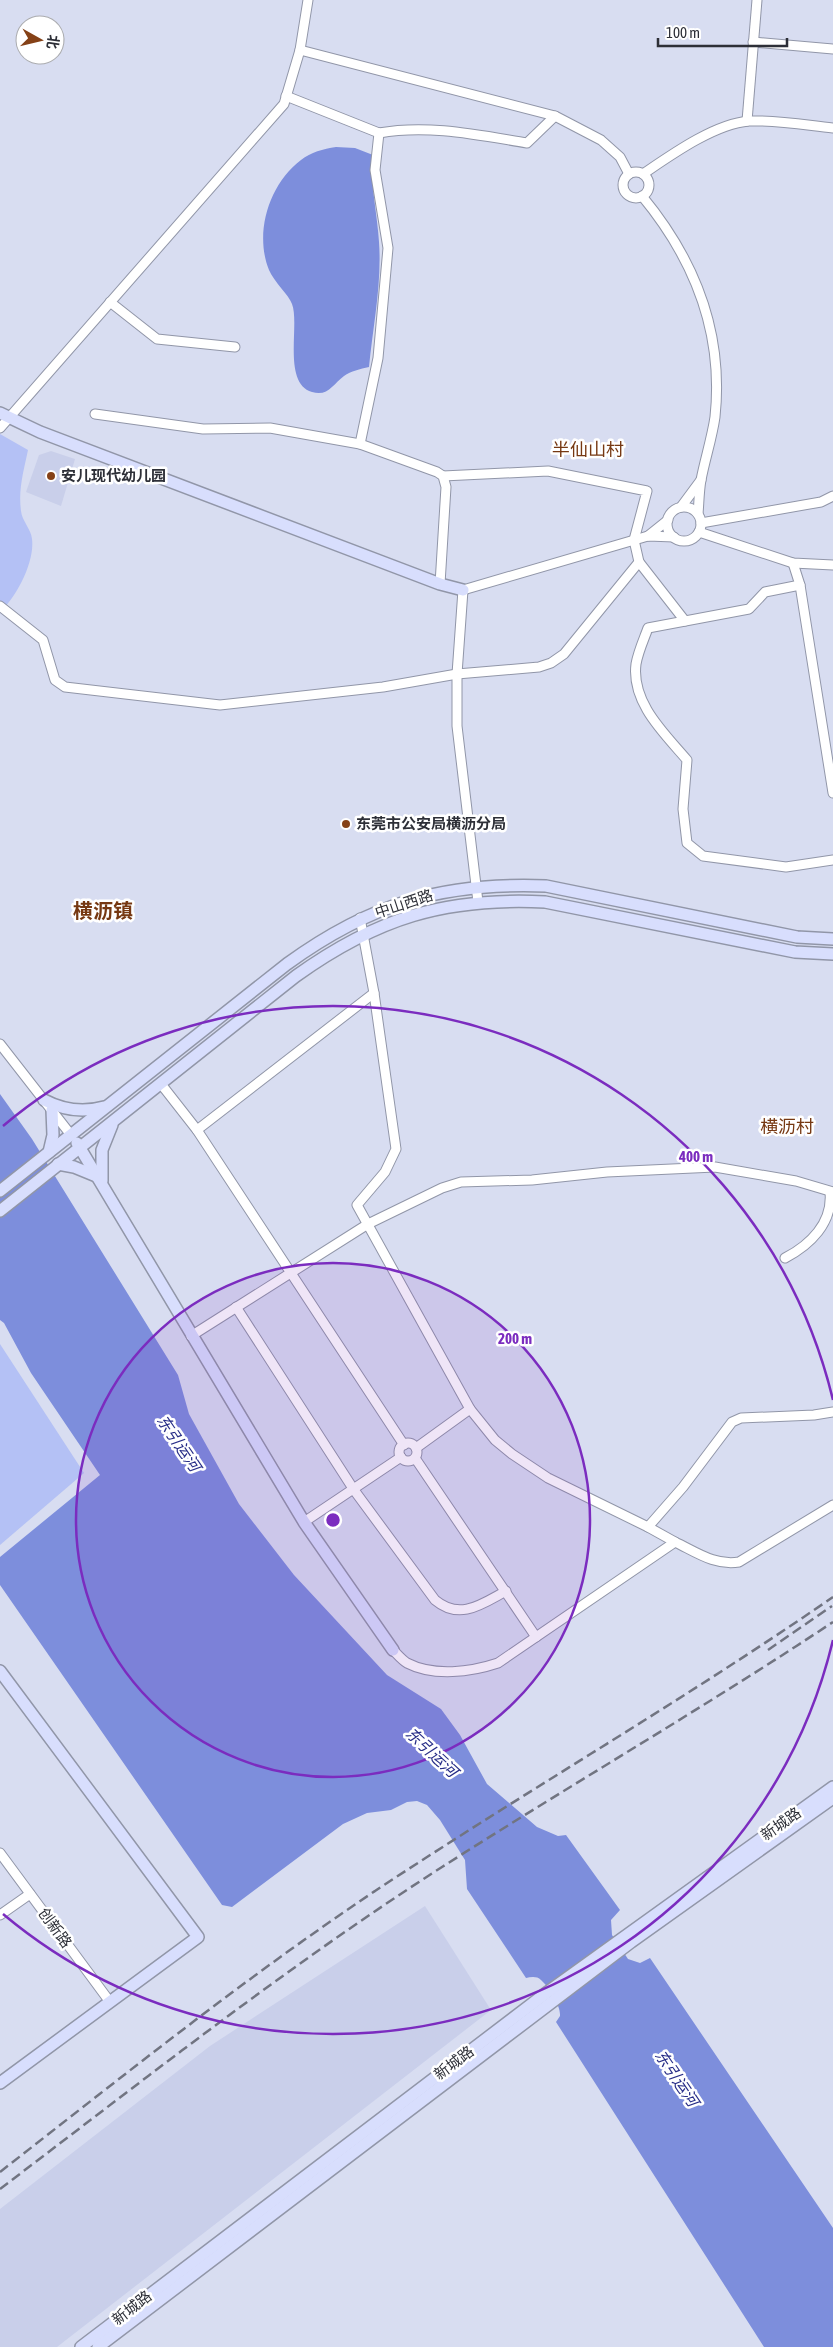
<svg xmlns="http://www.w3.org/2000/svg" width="833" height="2347" viewBox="0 0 833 2347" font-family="'Asap Condensed','Noto Sans SC',sans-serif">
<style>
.built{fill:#c9cfea}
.green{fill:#b4c1f5}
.water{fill:#7d8edc}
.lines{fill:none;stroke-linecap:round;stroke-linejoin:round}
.street-casing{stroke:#9196a8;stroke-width:11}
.secondary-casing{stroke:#9196a8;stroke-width:14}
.street{stroke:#fff;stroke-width:9}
.secondary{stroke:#d8defd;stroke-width:11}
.rail{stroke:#717481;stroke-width:2.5;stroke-dasharray:10 5;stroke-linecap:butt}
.ring{fill:none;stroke:#7b2cbf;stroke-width:2.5}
.poi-dot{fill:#854117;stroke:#fff;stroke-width:2}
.labels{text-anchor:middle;stroke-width:5;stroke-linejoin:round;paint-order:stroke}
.poi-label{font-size:15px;font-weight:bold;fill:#2d2f37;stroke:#fff;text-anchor:start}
.street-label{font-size:15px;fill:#2d2f37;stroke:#fff}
.water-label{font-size:16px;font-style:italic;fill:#272d87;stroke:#fff}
.quarter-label{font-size:18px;fill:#763812;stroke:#fff}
.district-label{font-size:20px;font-weight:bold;fill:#763812;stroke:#fff}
.centre{fill:#7b2cbf;stroke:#fff;stroke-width:2.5}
.ring-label{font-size:15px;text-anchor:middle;font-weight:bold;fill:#7b2cbf;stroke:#fff;stroke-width:5;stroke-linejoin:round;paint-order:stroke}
</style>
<rect width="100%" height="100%" fill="#d8ddf1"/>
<g class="built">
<polygon points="51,451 75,459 61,506 26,492 39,455"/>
<polygon points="425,1906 491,2010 57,2347 0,2347 0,2209 210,2046"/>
</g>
<g class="green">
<path d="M0,434L28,450C24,470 18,489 21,511C22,521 31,529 32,539C35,562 16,598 0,612Z"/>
<polygon points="0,1344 84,1473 0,1545"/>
</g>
<g class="water">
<path d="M336,147L355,148L373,155C370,186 377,211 379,242C382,283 373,326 369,367C360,369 351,371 344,376C333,384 328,397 312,392C282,383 300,324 292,304C289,295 274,282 269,270C254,233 269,184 301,160C311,152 323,149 336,147Z"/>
<path d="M0,1094L32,1139L178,1375L189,1414L239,1504L294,1575L387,1675L441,1709L460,1735L487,1784L537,1827L558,1836L566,1835L620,1910L611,1920L612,1935L628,1959L640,1963L650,1958L833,2228V2347H764L556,2022L560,2016C561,2006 549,1987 541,1980C537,1976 531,1977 526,1978L467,1889L465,1860L440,1820L427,1805L417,1801L407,1802L391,1810L367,1813L343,1824L232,1907L222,1905L0,1585V1557L100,1475L31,1373L4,1323L0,1320Z"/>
</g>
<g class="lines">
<g class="street-casing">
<g id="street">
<polyline points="753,42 833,49"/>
<polyline points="300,50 555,116 601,140 620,157 629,174"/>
<path d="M286,96L379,133C428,124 478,135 527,143L555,116"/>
<polyline points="747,121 757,0"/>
<circle cx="636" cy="185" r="13"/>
<path d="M643,174C671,155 714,124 749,121C777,120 805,125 833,128"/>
<path d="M642,196C695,260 724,332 715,417C712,438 705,459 701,480C699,491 699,503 698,514"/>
<polyline points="110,302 157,339 235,347"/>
<polyline points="95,414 203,429 270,428 360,444 437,472 443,476 446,487 440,584"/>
<polyline points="0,428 284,104 300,50 308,0"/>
<polyline points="360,444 378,358 388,248 375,170 379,133"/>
<polyline points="681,507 701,480"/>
<circle cx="684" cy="524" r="17"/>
<polyline points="701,523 821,502 833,496"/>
<polyline points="699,532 793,563 833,565"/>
<polyline points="648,536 668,520"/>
<polyline points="639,562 685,621"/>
<polyline points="793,563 800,585 833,793"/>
<path d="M800,585L765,592L749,609L648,628C644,639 638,652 636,664C631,703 665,734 687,760L683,809L687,843L703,856L786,867L833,860"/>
<polyline points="0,606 43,640 55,680 65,687 220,705 383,687 457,674 539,667 551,663 564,654 639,562 634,540 647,491 548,471 443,476"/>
<polyline points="478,902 457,726 457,674 463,590 648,536 674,537"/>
<polyline points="360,918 374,993 396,1149 385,1172 357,1205 470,1409 495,1440 512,1454 548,1478 648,1527"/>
<polyline points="0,1044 71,1135"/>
<polyline points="161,1084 197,1130 404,1445"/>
<polyline points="197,1130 374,993"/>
<path d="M785,1258C810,1245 833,1223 830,1192"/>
<path d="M236,1307L354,1490L435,1600C460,1621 482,1604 506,1591"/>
<polyline points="191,1336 368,1224 442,1188 461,1182 532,1180 607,1172 715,1167 796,1181 833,1192"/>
<circle cx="408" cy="1452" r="9"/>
<polyline points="416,1448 470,1409"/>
<polyline points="415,1458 536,1637"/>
<polyline points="304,1522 401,1457"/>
<polyline points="675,1542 648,1527 683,1487 732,1422 741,1418 814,1415 833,1412"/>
<path d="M393,1650C397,1654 402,1660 407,1663C434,1677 471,1672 498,1663L675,1542C696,1552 715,1566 739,1562L833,1505"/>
<polyline points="0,1853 110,2002"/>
<polyline points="0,1915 30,1894"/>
</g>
</g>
<g class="secondary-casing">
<g id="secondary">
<polyline points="0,413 40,432 440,584 463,590"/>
<path d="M44,1100C63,1110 83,1113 104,1107"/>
<polyline points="77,1143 304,1522 393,1650"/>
<polyline points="49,1152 53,1135 52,1110"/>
<polyline points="58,1164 74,1167 96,1176"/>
<polyline points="102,1181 102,1150 112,1125"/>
<path d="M0,1191L287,964C371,903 443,882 546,886L797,937L833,939"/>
<path d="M0,1211L296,976C377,918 445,897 545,902L795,952L833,954"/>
<polyline points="0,1671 198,1937 0,2083"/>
<polyline points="81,2347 545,1994 833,1787"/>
<polyline points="98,2347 631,1942 833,1798"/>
</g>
</g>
<use href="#street" class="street"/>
<use href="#secondary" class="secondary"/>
<g class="rail">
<polyline points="768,1650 832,1606"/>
<path d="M0,2172C123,2076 245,1978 375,1891C526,1791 684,1700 833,1597"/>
<path d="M0,2189C145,2079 289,1965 442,1867C572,1784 705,1707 833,1622"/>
</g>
</g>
<circle cx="333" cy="1520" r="257" fill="#7b2cbf" fill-opacity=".12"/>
<g class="ring">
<circle cx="333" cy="1520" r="257"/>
<path d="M833 1640A514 514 0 0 1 3 1914M3 1126A514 514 0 0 1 833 1400"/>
</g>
<g class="poi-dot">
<circle cx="51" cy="476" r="5"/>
<circle cx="346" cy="824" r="5"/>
</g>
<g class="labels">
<g class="poi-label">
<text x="61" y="481">安儿现代幼儿园</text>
<text x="356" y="829">东莞市公安局横沥分局</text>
</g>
<g class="street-label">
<text transform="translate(404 904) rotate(-18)" y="5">中山西路</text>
<text transform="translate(781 1824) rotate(-35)" y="5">新城路</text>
<text transform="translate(55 1928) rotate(54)" y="5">创新路</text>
<text transform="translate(454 2063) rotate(-37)" y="5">新城路</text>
<text transform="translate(132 2308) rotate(-38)" y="5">新城路</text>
</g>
<g class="water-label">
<text transform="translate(179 1443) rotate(56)" y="6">东引运河</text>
<text transform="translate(432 1752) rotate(43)" y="6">东引运河</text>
<text transform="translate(677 2078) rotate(56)" y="6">东引运河</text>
</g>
<g class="quarter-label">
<text x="588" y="456">半仙山村</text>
<text x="787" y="1133">横沥村</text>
</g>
<g class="district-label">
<text x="103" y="918">横沥镇</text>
</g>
</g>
<circle cx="333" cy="1520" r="8" class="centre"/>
<g class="ring-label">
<text x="696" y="1162">400 m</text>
<text x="515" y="1344">200 m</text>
</g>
<g transform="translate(40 40) rotate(98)"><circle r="24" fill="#ffffff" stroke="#abacaf"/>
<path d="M0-4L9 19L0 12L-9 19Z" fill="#854117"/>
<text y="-8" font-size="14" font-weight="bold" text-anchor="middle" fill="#2d2f37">北</text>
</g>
<path d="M658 38v8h129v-8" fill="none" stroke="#2d2f37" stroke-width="2.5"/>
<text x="666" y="38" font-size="15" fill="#2d2f37" stroke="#ffffff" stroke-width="4" paint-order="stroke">100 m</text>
</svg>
